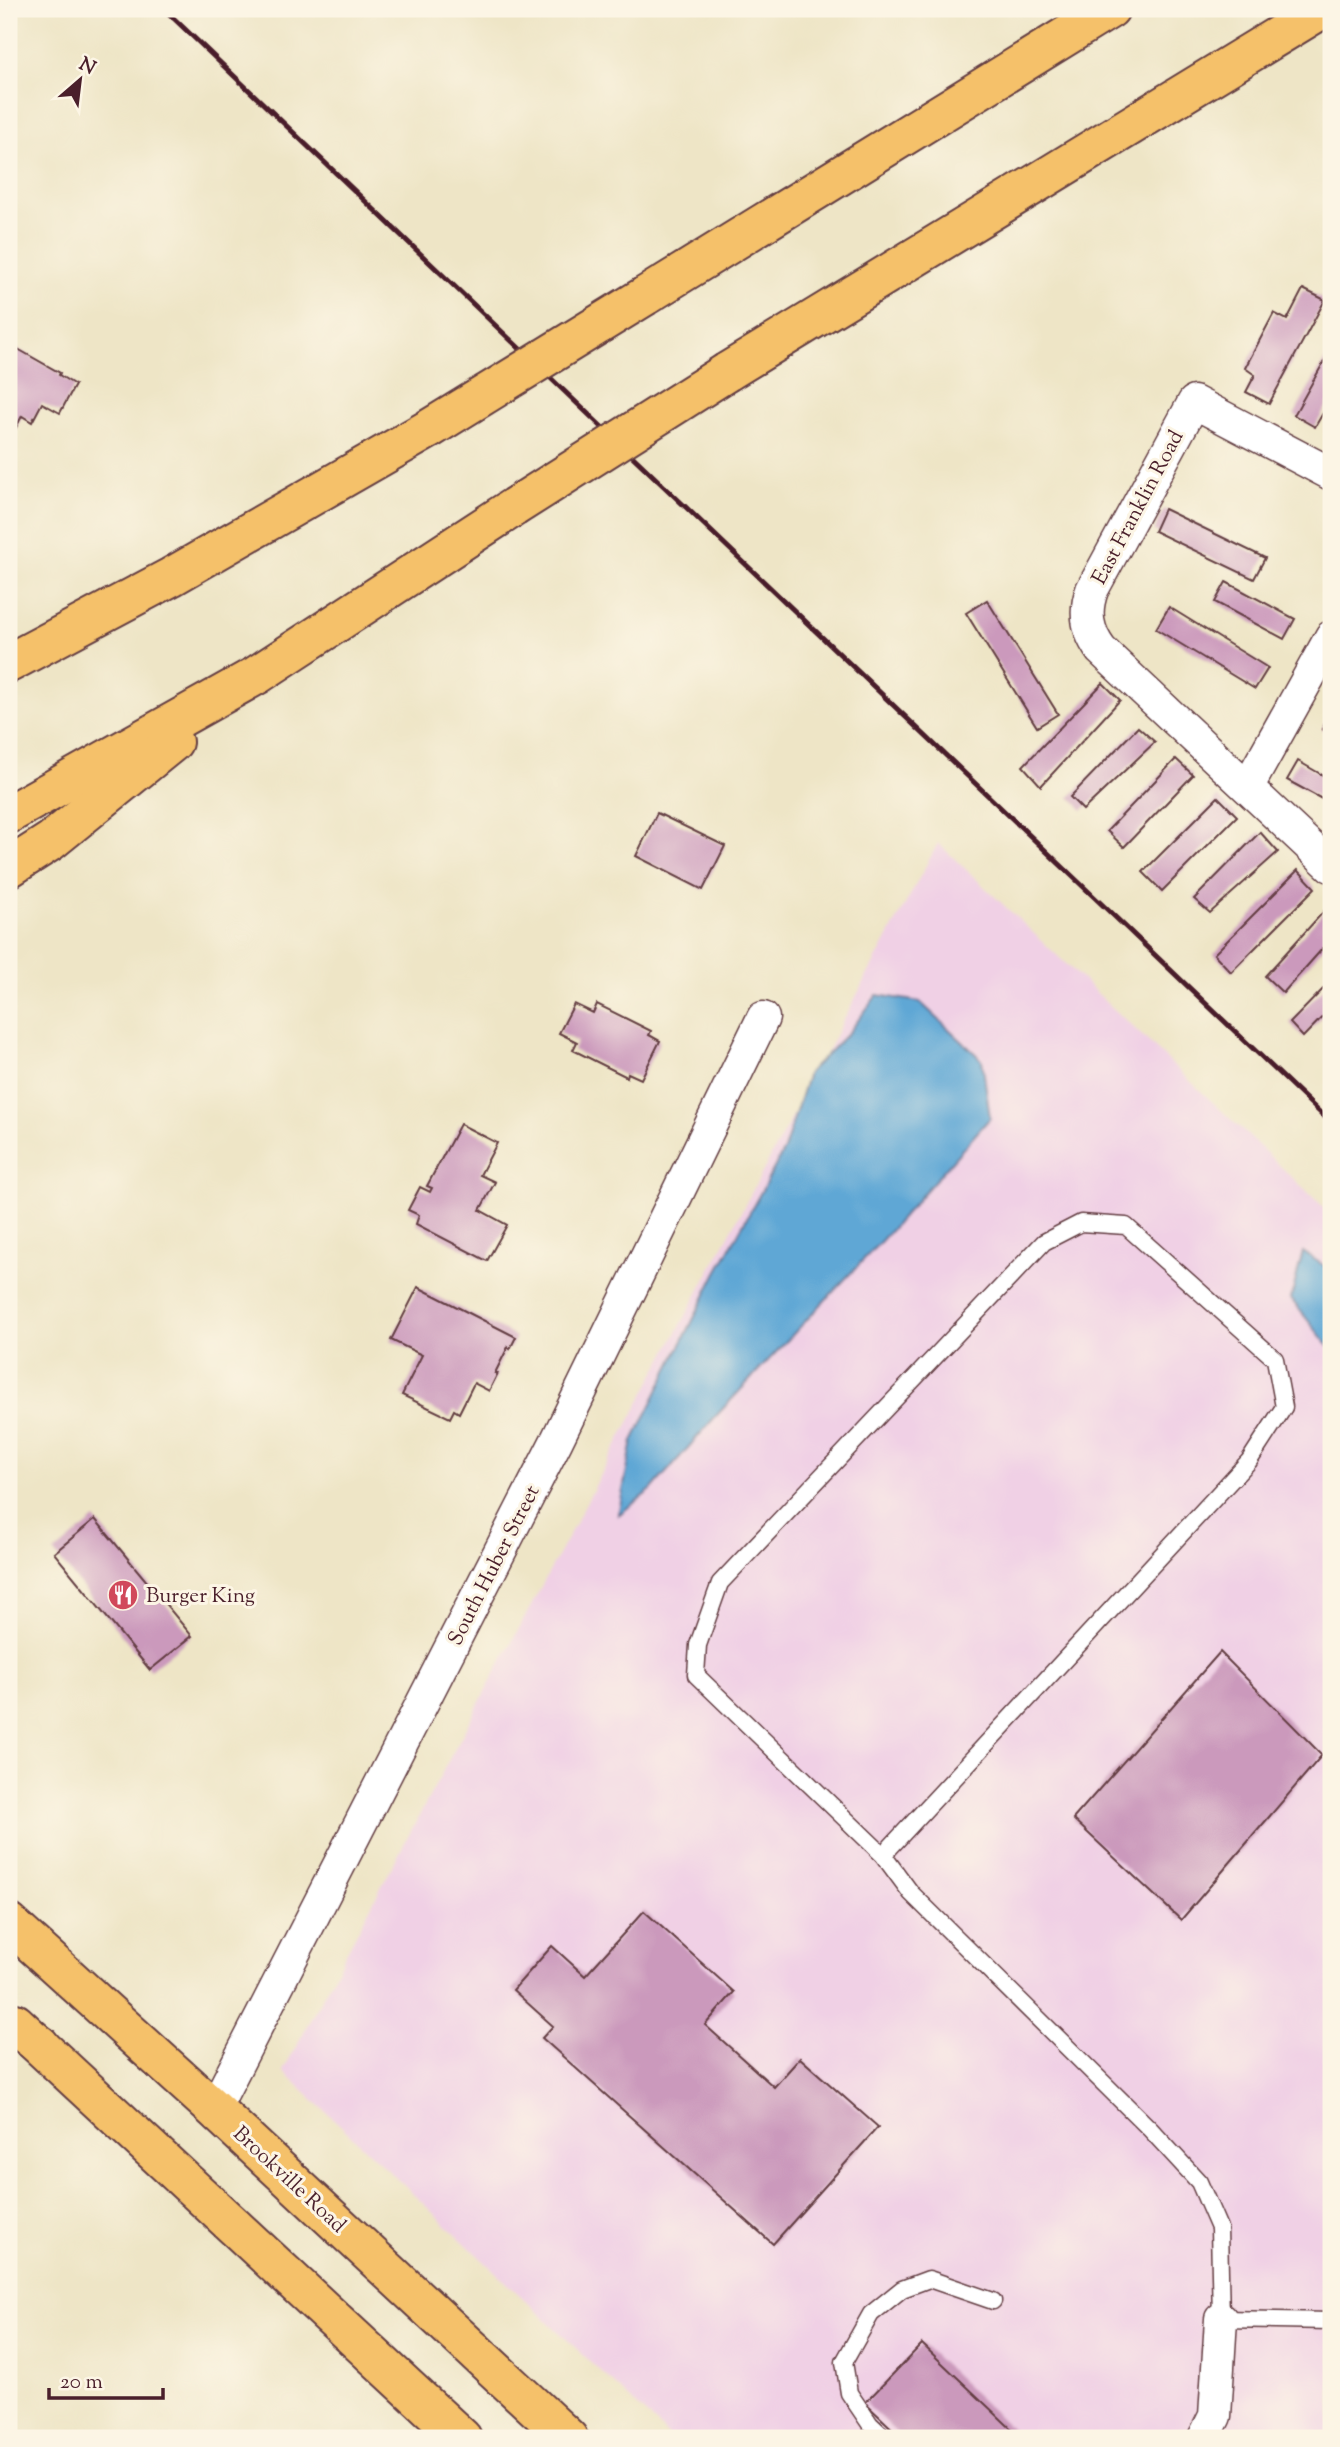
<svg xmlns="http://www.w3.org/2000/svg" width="1340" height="2447" viewBox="0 0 1340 2447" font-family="'Sorts Mill Goudy',serif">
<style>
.built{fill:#f0d0e5}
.water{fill:#5ea7d5;stroke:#546380;stroke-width:2}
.building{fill:#cb99bc}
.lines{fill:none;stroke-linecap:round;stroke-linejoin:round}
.lane-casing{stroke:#633d42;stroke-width:19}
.street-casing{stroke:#633d42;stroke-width:35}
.primary-casing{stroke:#633d42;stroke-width:42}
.highway-casing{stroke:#633d42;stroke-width:42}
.lane{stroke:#fff;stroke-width:16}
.street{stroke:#fff;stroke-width:32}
.primary{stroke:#f5c16b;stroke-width:38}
.highway{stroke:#f5c16b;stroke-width:38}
.rail{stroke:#4a1f2b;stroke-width:5}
.highway-bridge-casing{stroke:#633d42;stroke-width:42;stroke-linecap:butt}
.highway-bridge{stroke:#f5c16b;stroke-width:38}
.labels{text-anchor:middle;stroke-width:6;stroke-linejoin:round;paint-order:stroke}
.street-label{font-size:21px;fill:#4a1f2b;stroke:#fcf5e5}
.poi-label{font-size:21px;fill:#4a1f2b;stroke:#fcf5e5;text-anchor:start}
</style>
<rect width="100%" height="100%" fill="#fcf5e5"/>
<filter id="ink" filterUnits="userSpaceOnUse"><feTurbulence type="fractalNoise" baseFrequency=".0143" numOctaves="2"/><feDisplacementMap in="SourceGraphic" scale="14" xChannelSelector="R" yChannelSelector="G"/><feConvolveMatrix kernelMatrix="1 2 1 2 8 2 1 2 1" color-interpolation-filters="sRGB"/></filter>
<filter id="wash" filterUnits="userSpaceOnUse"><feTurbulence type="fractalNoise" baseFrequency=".00686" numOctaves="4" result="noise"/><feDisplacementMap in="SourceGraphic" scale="28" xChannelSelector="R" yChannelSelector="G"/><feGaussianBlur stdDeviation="1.57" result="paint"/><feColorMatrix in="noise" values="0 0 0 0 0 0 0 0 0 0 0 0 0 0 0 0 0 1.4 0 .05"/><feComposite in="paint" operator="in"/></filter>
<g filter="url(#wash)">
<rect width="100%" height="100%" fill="#eee5c6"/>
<polygon class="built" points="938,843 1331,1214 1331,2438 671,2438 283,2071"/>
<g class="water">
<polygon points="877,995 920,1002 982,1060 990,1118 881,1241 715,1417 651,1490 618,1515 633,1441 716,1274 784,1150 808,1073 850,1031"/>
<polygon points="1303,1252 1331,1270 1331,1349 1291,1299"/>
</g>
<g id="blocks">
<g class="building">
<polygon points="1303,289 1325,300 1269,404 1246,392 1255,375 1245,368 1274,313 1287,320"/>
<polygon points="9,344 60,373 59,375 75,385 60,413 42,403 32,422 22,416 9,441"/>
<polygon points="1331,349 1331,399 1315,427 1294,415"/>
<polygon points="1164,509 1265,558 1254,579 1154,531"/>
<polygon points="1226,582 1295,619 1284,639 1215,602"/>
<polygon points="987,600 1058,714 1037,727 966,613"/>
<polygon points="1169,607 1268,668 1255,689 1156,629"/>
<polygon points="1103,683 1120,700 1041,786 1023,766"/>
<polygon points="1331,712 1331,734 1322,729"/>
<polygon points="1138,727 1155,742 1083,810 1070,797"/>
<polygon points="1176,759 1193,775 1124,847 1107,831"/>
<polygon points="1298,761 1331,780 1331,804 1287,780"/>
<polygon points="1218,797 1237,816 1162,891 1143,872"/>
<polygon points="657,813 725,846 703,890 636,856"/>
<polygon points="1260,832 1278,852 1210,913 1194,899"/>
<polygon points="1298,870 1315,888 1231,972 1214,954"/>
<polygon points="1325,910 1331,916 1331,939 1283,993 1265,976"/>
<polygon points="1331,981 1331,1008 1303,1037 1290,1023"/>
<polygon points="574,1004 593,1013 597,1004 651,1031 649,1035 660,1041 641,1079 628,1073 627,1077 573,1050 577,1042 559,1033"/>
<polygon points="460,1124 497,1143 480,1175 495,1182 480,1210 507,1225 487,1261 416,1224 419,1215 408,1210 420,1187 430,1192 432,1188 427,1186"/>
<polygon points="418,1287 516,1337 510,1349 508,1347 495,1373 498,1373 489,1391 474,1383 459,1413 454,1410 450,1418 402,1395 422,1355 391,1340"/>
<polygon points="95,1519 192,1636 150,1670 54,1553"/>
<polygon points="1220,1652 1322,1755 1181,1920 1073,1819"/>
<polygon points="644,1911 734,1992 705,2025 774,2087 800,2058 878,2127 773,2244 542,2038 553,2026 513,1990 552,1946 585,1976"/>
<polygon points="922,2344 1021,2438 902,2438 865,2403"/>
</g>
</g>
</g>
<g filter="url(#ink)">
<use href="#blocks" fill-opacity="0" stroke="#633d42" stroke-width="2"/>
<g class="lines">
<g class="lane-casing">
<g id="lane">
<polyline points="883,1855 1249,1461 1284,1407 1275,1359 1126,1226 1081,1223 1044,1242 720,1583 698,1645 696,1675 883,1855 911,1893 1150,2129 1199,2182 1219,2228 1221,2319 1331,2321"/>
<polyline points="885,2438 870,2424 849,2393 844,2362 871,2314 902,2289 929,2279 993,2301"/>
</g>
</g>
<g class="street-casing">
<g id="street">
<path d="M1331,474L1194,402L1092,590C1084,612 1087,631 1101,650L1331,866"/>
<polyline points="1248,786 1331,637"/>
<polyline points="214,2109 556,1442 763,1018"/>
<polyline points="1204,2438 1215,2416 1221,2319"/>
</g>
</g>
<g class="primary-casing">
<g id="primary">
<polyline points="9,1923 214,2109 568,2438"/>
<polyline points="15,2023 462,2438"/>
</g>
</g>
<g class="highway-casing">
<g id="highway">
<polyline points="645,296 1110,9"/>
<polyline points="727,372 1322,9"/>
<polyline points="9,663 171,577 429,429"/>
<polyline points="9,814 257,675 514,507"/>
<polyline points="9,868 51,841 173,742"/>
<polyline points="9,2022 40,2045"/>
</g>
</g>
<use href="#lane" class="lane"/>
<use href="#street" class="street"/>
<use href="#primary" class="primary"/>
<use href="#highway" class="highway"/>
<polyline class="rail" points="164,9 1331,1123"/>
<g class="highway-bridge-casing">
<g id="highway-bridge">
<polyline points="429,429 645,296"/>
<polyline points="514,507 727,372"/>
</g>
</g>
<use href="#highway-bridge" class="highway-bridge"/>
</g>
</g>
<defs>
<g id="restaurant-disc" transform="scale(1.575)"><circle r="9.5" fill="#d1495b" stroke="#fcf5e5"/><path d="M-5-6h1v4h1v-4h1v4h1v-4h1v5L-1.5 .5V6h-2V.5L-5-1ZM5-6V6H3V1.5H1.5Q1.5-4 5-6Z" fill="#fff"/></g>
</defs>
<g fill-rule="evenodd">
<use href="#restaurant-disc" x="123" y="1595"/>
</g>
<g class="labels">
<g class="street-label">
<text transform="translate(1137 507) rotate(-62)" y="7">East Franklin Road</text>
<text transform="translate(493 1565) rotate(-63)" y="7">South Huber Street</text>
<text transform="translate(290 2179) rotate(43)" y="7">Brookville Road</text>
</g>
<g class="poi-label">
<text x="146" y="1602">Burger King</text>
</g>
</g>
<rect width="1340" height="2447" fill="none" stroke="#fcf5e5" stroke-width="35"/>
<g transform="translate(80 80) rotate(28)" stroke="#fcf5e5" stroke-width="5" paint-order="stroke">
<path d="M0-5L12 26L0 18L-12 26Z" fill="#4a1f2b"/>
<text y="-10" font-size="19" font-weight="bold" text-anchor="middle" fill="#4a1f2b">N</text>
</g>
<path d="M49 2388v10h114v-10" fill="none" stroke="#4a1f2b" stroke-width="3.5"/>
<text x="60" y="2388" font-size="21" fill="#4a1f2b" stroke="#fcf5e5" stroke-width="5" paint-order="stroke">20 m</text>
</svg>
